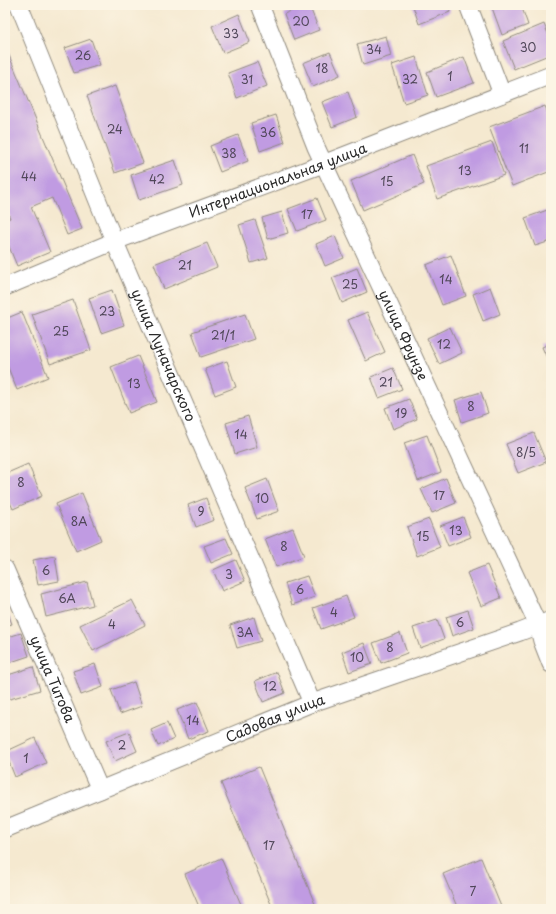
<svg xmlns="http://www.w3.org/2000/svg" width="556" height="914" viewBox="0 0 556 914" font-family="'Playpen Sans',sans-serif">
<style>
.building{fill:#c09be2}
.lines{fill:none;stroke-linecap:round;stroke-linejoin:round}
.street-casing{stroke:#908a7e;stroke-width:19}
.street{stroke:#fff;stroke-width:17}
.labels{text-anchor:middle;stroke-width:4;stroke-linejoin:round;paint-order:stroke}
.number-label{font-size:12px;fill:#504759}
.street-label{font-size:14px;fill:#2b2b2b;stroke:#fcf5e5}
</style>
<rect width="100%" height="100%" fill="#fcf5e5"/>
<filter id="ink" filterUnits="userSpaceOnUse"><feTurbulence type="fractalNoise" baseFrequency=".025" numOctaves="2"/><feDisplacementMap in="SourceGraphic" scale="8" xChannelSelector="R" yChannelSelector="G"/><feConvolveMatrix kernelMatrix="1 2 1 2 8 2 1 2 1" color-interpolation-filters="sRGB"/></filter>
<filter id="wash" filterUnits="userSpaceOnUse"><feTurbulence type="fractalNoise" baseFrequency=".012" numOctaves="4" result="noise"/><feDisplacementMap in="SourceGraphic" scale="16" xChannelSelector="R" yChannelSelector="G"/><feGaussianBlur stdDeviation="0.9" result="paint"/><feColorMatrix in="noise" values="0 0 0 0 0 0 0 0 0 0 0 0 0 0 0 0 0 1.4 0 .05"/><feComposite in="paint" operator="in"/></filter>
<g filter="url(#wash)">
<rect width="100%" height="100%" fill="#f5e9d0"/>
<g id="blocks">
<g class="building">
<polygon points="305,5 309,5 319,30 294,40 284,14"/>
<polygon points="416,5 448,5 450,12 419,24 413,6"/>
<polygon points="491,5 521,5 528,25 502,35"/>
<polygon points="239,14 250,42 223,53 212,26"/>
<polygon points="544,24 551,41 551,54 514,69 503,41"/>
<polygon points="386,36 391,56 363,65 357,44"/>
<polygon points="91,39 100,65 74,73 65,48"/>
<polygon points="5,46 82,229 67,235 52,198 31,207 50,252 17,266 5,237 5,220 10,218 5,207"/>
<polygon points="330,52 340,75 313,87 303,63"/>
<polygon points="416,57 428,95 404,103 392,65"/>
<polygon points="464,57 474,83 436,97 427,72"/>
<polygon points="257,62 267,86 237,98 228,73"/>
<polygon points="115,86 143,163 115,173 87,96"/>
<polygon points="348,92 357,117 332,127 322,102"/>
<polygon points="545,106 551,121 551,171 512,186 489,127"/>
<polygon points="276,115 285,142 260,151 251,123"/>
<polygon points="238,135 248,161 220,172 210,146"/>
<polygon points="492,142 504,175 437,199 426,166"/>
<polygon points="412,155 424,184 363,210 351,181"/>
<polygon points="175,160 183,185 139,200 131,175"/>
<polygon points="317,198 326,220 297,231 288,209"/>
<polygon points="550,209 551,241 535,246 525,218"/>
<polygon points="282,212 288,233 268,239 262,218"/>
<polygon points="255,220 268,258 251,263 239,225"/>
<polygon points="335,236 344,258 325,266 316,244"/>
<polygon points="207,243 217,267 164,289 154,264"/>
<polygon points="451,255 466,296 442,305 426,265"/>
<polygon points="357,268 367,292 342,303 332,278"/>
<polygon points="490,287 500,314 483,321 473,294"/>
<polygon points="112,290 124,325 101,333 89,298"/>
<polygon points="73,300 91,350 50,364 32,314"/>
<polygon points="22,312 48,377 17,390 5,360 5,319"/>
<polygon points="367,312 385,352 366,361 348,320"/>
<polygon points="245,314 254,339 201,357 192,332"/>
<polygon points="450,327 462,353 439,364 427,338"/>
<polygon points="551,343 551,367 542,347"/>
<polygon points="138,356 157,402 129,413 111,367"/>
<polygon points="227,361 236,387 215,395 205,369"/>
<polygon points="393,368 402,389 379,398 371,377"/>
<polygon points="481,392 488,413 462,422 455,400"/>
<polygon points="409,399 417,419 393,429 385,408"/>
<polygon points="248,416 257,447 235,454 226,423"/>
<polygon points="534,433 546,462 518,473 506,444"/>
<polygon points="427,435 441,472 418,481 404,443"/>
<polygon points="28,464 42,496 13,509 5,491 5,474"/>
<polygon points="446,478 456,503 432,513 421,489"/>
<polygon points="267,479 279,511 257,519 245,488"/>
<polygon points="82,493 101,540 76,551 56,504"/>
<polygon points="206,498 214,520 196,527 188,505"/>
<polygon points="463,517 471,537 448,546 440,526"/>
<polygon points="429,519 440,547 417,556 407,527"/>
<polygon points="293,528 304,556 276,567 265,539"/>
<polygon points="226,538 233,554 211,563 204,546"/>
<polygon points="55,556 59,581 38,585 33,560"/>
<polygon points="236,560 245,581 222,591 213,570"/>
<polygon points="487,565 501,598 481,606 467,573"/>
<polygon points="307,576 315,597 292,605 285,583"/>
<polygon points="87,582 93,605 46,617 41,594"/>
<polygon points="346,596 354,617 321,629 313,608"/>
<polygon points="132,600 145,625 93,651 80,625"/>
<polygon points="5,605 12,624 5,626"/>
<polygon points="468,610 474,628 452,636 446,617"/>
<polygon points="254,617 261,641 237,648 230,625"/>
<polygon points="437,620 444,639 420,648 413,628"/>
<polygon points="21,633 29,656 5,664 5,638"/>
<polygon points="400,633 407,653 381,663 373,643"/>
<polygon points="364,643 372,664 349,672 342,652"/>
<polygon points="95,664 103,687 81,695 73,671"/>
<polygon points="33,667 40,690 10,699 5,684 5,676"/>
<polygon points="277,672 285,693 263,702 255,681"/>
<polygon points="134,682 142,706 120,714 111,690"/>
<polygon points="197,702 209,731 188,739 177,710"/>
<polygon points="167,723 174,739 158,746 151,730"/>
<polygon points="129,732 137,751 115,761 106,741"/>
<polygon points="35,738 46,763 15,777 5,752"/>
<polygon points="259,767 317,909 273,909 221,783"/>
<polygon points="221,858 243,909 200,909 185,874"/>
<polygon points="481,858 502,909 458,909 443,874"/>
</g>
</g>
</g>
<g filter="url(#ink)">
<use href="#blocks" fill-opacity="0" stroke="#908a7e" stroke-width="1"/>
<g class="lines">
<g class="street-casing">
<g id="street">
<path id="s1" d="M19,5L108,226L312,703"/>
<path id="s2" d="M260,5L316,147L538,625L542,641L551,664"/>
<polyline points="468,5 502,94"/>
<path id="s3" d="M5,287L115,241L323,164L551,75"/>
<path id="s4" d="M5,569L100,790"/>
<path id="s5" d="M5,829L312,703L520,632L551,620"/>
</g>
</g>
<use href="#street" class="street"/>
</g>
</g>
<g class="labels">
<g class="number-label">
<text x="301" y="26">20</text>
<text x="231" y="38">33</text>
<text x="528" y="52">30</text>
<text x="374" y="54">34</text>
<text x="83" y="60">26</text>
<text x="322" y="73">18</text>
<text x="450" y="81">1</text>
<text x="247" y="84">31</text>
<text x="410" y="84">32</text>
<text x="115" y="134">24</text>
<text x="268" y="137">36</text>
<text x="524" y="153">11</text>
<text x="229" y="158">38</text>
<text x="465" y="175">13</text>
<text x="29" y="181">44</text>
<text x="157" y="184">42</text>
<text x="387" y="186">15</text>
<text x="307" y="219">17</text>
<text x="185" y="270">21</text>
<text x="446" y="284">14</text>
<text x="350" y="289">25</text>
<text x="107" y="316">23</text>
<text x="61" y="336">25</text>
<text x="223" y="340">21/1</text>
<text x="444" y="349">12</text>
<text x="386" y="387">21</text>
<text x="134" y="388">13</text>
<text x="471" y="411">8</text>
<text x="401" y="418">19</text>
<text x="241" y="439">14</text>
<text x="526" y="457">8/5</text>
<text x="21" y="487">8</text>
<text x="439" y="500">17</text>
<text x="262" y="503">10</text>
<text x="201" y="516">9</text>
<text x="79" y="526">8А</text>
<text x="456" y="535">13</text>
<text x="423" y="541">15</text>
<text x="284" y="551">8</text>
<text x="46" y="575">6</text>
<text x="229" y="579">3</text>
<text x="300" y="594">6</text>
<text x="67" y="603">6А</text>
<text x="334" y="617">4</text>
<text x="460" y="627">6</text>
<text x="112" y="629">4</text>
<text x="245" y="637">3А</text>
<text x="390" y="652">8</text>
<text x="357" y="662">10</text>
<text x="270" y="691">12</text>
<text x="193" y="725">14</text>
<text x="122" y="750">2</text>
<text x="26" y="763">1</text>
<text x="269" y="850">17</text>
<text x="473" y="896">7</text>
</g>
<g class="street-label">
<text dy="5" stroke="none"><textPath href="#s3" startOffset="293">Интернациональная улица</textPath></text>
<text dy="5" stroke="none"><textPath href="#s2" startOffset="360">улица Фрунзе</textPath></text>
<text dy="5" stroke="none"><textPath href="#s1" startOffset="379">улица Луначарского</textPath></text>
<text dy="5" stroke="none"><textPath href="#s4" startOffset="120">улица Титова</textPath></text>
<text dy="5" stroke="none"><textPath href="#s5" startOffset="292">Садовая улица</textPath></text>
</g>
</g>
<rect width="556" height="914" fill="none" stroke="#fcf5e5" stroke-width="20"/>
</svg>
